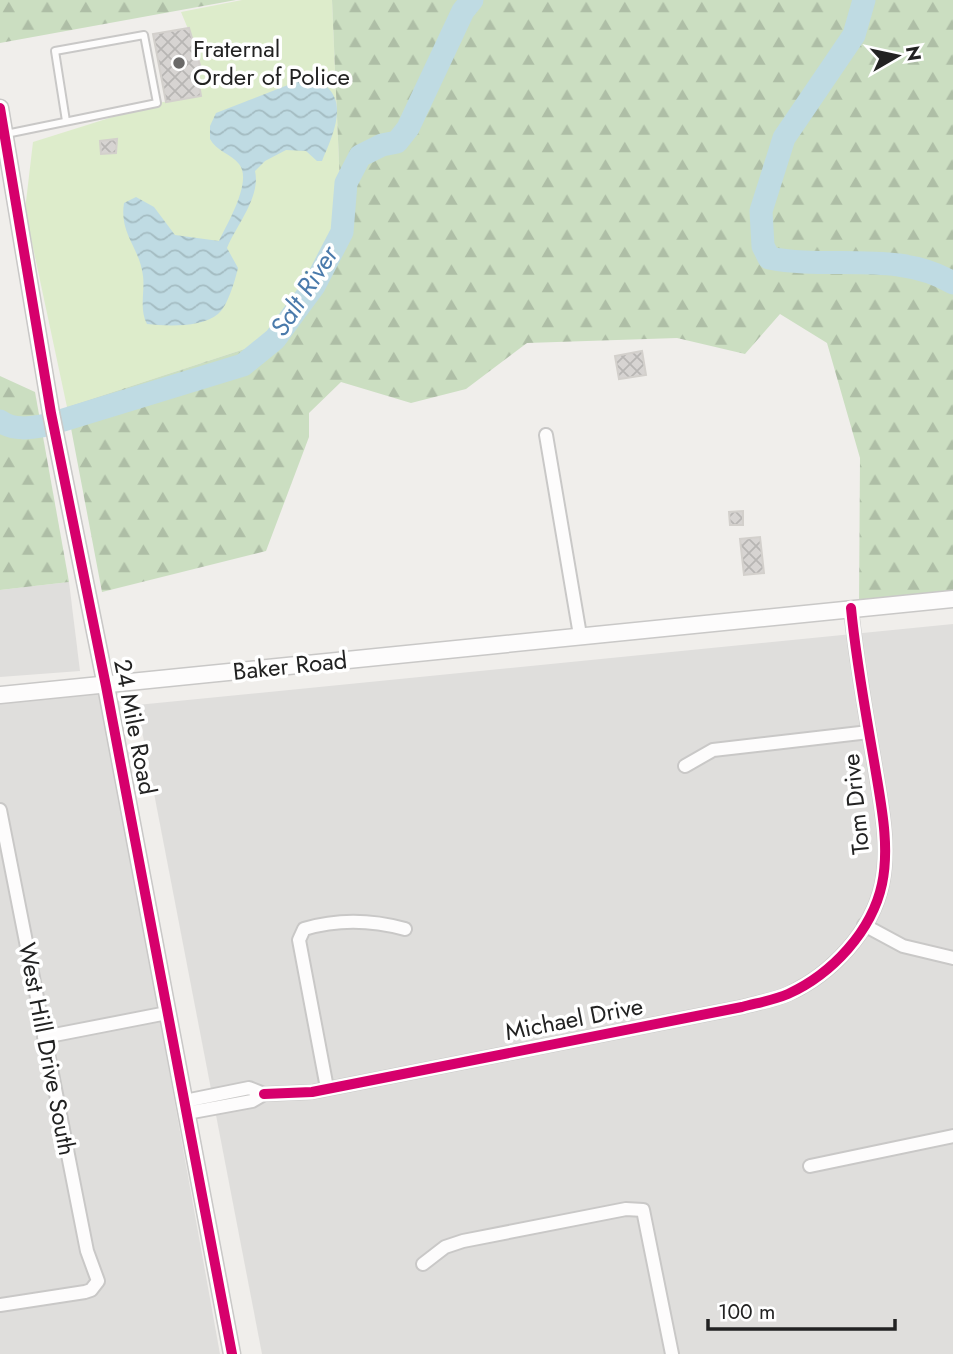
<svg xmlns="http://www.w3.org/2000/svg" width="953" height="1354" viewBox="0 0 953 1354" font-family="Jost,sans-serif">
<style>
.residential{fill:#dfdedc}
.grass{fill:#ddeccb}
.forest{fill:url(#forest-firs)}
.water{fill:url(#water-waves)}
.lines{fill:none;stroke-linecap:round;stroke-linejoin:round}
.river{stroke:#bfdbe3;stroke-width:23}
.building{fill:url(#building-cross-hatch);stroke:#d3d0cc;stroke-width:2}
.service-casing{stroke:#c9c8c7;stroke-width:10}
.minor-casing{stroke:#c9c8c7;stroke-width:16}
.tertiary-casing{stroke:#c9c8c7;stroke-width:19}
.service{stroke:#fdfcfc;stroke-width:6}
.minor{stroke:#fdfcfc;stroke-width:12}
.tertiary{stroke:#fdfcfc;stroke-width:16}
.cycleway-casing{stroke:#fff;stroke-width:15}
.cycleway{stroke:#d6006c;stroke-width:10}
.poi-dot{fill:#6a6968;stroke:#fff;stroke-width:2.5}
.labels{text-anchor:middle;stroke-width:7;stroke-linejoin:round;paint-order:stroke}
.poi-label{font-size:24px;fill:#222;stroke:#fff;text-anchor:start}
.street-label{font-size:24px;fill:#222;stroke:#fff}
.water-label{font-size:26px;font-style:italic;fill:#4a7aab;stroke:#fff}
</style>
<defs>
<pattern id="forest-firs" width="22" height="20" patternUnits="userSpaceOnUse" patternTransform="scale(1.75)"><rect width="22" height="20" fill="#cbdec1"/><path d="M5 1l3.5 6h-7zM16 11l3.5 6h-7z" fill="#aebea6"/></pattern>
<pattern id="water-waves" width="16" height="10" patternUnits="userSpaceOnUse" patternTransform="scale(1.75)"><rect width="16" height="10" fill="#bfdbe3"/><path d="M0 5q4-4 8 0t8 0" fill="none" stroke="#a4bcc2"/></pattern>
<pattern id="building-cross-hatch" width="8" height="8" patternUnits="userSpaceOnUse" patternTransform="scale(1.75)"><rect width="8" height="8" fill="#d7d4d2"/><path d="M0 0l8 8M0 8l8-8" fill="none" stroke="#b8b6b4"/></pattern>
</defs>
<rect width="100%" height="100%" fill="#f0eeeb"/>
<g class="residential">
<polygon points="69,582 80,671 0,677 0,590"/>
<polygon points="953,624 953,1354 262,1354 137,705"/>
<polygon points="100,687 220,1354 0,1354 0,696"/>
</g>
<polygon class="grass" points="242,0 332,0 342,232 275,339 67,407 25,210 33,142 157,103 201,96 197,73 202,72 198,53 181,12"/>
<g class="forest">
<polygon points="0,0 236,0 0,43"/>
<polygon points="332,0 953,0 953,600 859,608 860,458 827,343 780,314 745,354 677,338 527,343 466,389 411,403 341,382 309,413 309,437 266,551 102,592 67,407 275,339 342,232"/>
<polygon points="0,376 35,392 69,582 0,590"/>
</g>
<path class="water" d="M316,74L328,80L327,87C348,106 331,139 322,161H317L306,151L286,150L265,161L255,171C261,197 236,226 227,248L238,268C235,280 228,306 218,314C202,328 166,326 147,324C139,309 145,292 143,276C140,248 119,234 124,203L136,197L154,207L175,235L219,241C227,224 253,181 239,164C231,154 216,151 210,139V126L216,113Z"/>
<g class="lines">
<g class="river">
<path d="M864,0L854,35L784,138L761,211L763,246L769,258C829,270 899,250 953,283"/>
<path d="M0,421C14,431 30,428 47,425L243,365L275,339L314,286L342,232L346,183L360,156L382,145L397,142L408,128L463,11L472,0"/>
</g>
</g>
<g class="building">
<polygon points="189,28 202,72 197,73 201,96 166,102 153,34"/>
<polygon points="117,139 116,153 101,154 100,141"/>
<polygon points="642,351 646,375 619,379 615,356"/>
<polygon points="743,511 743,525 730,525 729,512"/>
<polygon points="760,537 764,573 744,575 740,539"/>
</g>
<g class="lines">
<g class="service-casing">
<polyline id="service" points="6,134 157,103 144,35 55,51 66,121"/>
</g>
<g class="minor-casing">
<g id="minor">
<polyline points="546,435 580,635"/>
<polyline points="685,766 713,750 869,732"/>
<polyline points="0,810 87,1251 98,1281 91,1290 85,1292 0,1305"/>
<polyline points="864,925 903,946 953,958"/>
<polyline points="44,1037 167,1013"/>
<path d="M327,1088L299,940L304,929C337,919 372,920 405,929"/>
<path d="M264,1094L312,1092L742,1007C757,1003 774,1000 788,994C832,974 872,931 882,884C890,846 881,804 875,767C866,714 856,661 851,608"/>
<polyline points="185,1101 249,1088 264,1094 252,1101 187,1113"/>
<polyline points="810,1166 953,1136"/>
<polyline points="423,1264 445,1247 463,1241 626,1209 643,1210 672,1354"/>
</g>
</g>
<g class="tertiary-casing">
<g id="tertiary">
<polyline points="0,108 51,413 106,686 232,1354"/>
<polyline points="0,695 953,599"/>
</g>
</g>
<use href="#service" class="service"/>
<use href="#minor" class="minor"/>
<use href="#tertiary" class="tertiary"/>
<g class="cycleway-casing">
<g id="cycleway">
<polyline points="0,108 51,413 106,686 232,1354"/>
<path d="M264,1094L312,1092L742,1007C757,1003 774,1000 788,994C832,974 872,931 882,884C890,846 881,804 875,767C866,714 856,661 851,608"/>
</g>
</g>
<use href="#cycleway" class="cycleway"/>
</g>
<circle class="poi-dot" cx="179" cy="63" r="7"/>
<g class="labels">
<g class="poi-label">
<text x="193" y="57">Fraternal<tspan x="193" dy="28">Order of Police</tspan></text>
</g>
<g class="street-label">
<text transform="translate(290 666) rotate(-6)" y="8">Baker Road</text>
<text transform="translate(135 727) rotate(79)" y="8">24 Mile Road</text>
<text transform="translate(856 804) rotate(-96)" y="8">Tom Drive</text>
<text transform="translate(574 1019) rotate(-11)" y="8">Michael Drive</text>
<text transform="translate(47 1049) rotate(79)" y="8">West Hill Drive South</text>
</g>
<g class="water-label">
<text transform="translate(304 291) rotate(-57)" y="9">Salt River</text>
</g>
</g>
<g transform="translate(897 56) rotate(81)" stroke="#ffffff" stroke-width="5" paint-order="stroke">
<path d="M0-5L12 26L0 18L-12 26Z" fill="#222222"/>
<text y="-10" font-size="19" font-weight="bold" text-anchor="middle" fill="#222222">N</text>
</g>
<path d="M708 1319v10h187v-10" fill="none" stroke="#222222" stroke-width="3.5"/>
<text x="718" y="1319" font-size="21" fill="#222222" stroke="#ffffff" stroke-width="5" paint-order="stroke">100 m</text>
</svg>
